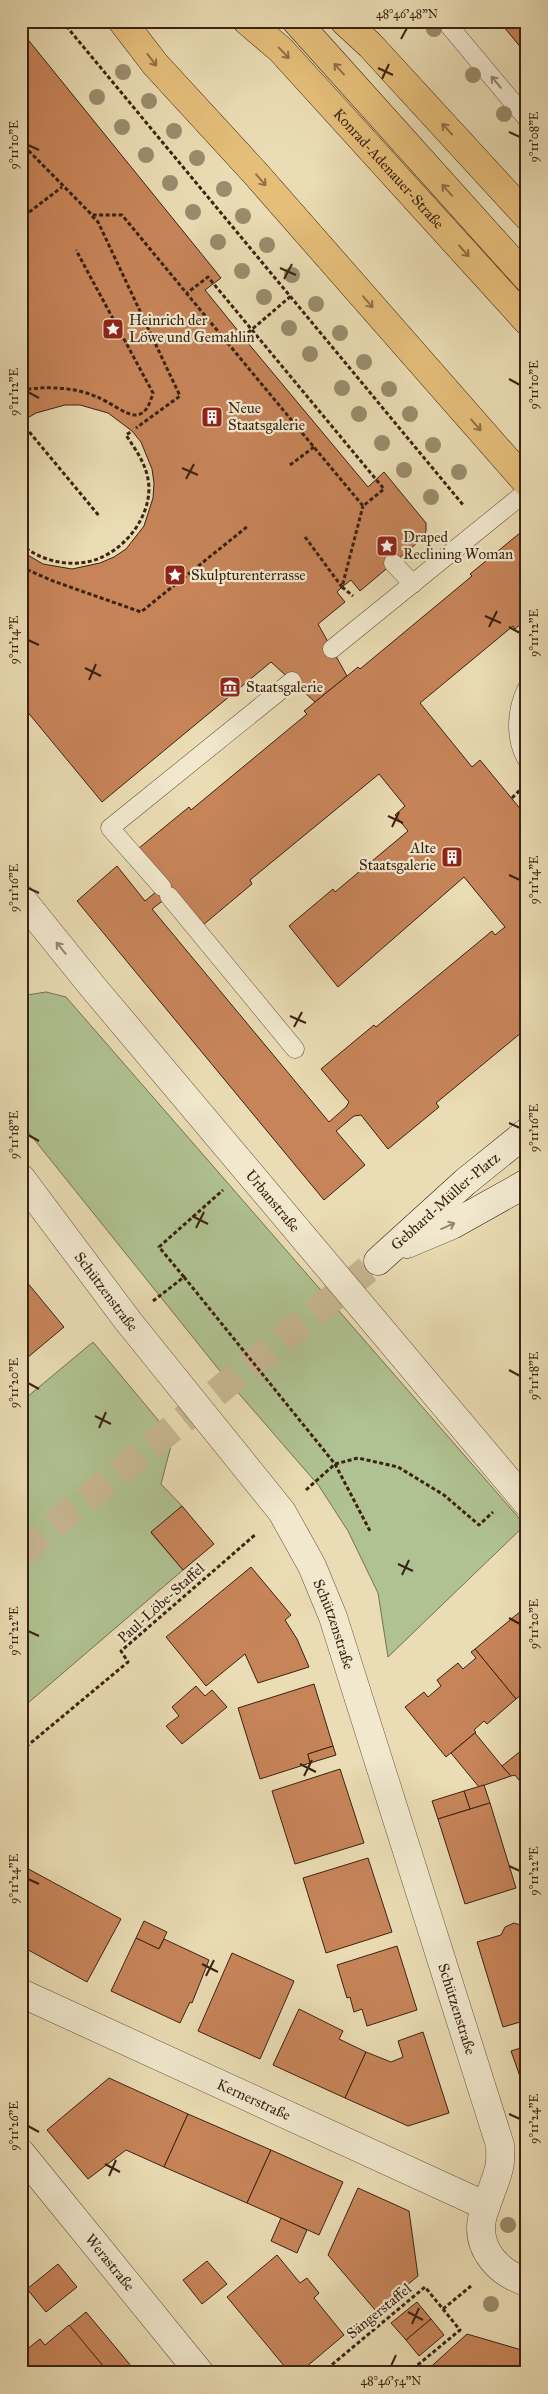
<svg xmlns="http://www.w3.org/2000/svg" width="548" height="2394" viewBox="0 0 548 2394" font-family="'IM FELL Great Primer',serif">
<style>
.green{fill:#b0c292;stroke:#767252}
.building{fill:#c78459;stroke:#3b2211;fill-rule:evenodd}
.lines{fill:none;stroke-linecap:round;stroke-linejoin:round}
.secondary-tunnel{stroke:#c7b793;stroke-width:28;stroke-dasharray:28 14;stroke-linecap:butt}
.lane-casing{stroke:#67503a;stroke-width:19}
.street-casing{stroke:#67503a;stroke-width:29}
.secondary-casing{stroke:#3b2211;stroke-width:29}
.primary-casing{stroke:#3b2211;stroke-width:29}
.path{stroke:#3b2211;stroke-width:3;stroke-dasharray:4 2.5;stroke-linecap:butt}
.lane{stroke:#f1e8ce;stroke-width:18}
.street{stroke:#f1e8ce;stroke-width:28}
.secondary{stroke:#f1e8ce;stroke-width:28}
.primary{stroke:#e5be7a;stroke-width:28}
.tree{fill:#9a8c6c}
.oneway{stroke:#907046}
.oneway2{stroke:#968570}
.ticks{fill:none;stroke:#3b2211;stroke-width:2}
.labels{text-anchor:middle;stroke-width:4.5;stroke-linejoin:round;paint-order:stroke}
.street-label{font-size:15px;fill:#3b2211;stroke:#f1e8ce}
.poi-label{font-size:15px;fill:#3b2211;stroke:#f1e8ce;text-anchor:start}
.neatline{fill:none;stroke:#3b2211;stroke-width:2}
.ticks-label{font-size:12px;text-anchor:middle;fill:#3b2211}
</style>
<rect width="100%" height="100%" fill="#eadcb4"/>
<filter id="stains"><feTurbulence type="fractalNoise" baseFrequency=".004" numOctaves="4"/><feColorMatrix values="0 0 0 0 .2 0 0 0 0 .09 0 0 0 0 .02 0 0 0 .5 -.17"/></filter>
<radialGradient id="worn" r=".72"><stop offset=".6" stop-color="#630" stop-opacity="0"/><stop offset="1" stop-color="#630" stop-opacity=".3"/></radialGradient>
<g class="green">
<polygon points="46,992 66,997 525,1525 388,1657 378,1593 348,1531 319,1486 228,1381 21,1123 21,996"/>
<polygon points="93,1342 173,1438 161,1484 182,1506 151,1533 183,1570 21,1709 21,1402"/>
</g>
<g class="building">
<polygon points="499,21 527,21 527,55"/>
<polygon points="21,31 221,278 205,290 243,337 368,487 384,472 426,523 426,531 423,538 360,591 351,580 342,587 337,592 345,602 318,624 347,676 315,702 271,662 102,802 21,704 21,551 43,564 72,569 100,563 114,557 126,549 144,526 153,498 154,483 152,469 141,442 132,431 108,413 80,405 65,405 36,413 21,422"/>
<path d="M526,528L527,619L515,629L513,626L420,703L472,767L480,760L527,817V1028L436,1103L439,1107L388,1149L361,1115L354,1116L336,1131L365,1165L324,1200L77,901L117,866L145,901L162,887L139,848L189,807L191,810L307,714L304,711L358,667L360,669L472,576L470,574ZM379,774L405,806L395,815L408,831L335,892L333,889L289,926L338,987L464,877L505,927L495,935L492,931L376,1027L374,1025L321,1069L349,1102L346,1107L329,1122L152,909L169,896L203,925L252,884L250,880Z"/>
<polygon points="21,1275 64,1327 21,1363"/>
<polygon points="182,1506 214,1544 183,1570 151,1532"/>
<polygon points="251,1567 291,1615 285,1620 297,1639 309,1667 258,1683 245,1654 206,1686 166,1637"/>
<polygon points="527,1606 527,1690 516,1699 475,1649"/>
<polygon points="475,1649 516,1699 487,1724 484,1721 474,1730 476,1732 446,1757 405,1707 424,1692 428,1697 441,1686 437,1680 458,1663 463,1669 476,1658 471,1652"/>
<polygon points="314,1684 333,1746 308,1754 310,1763 260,1779 238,1708"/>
<polygon points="196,1686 205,1696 212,1690 227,1707 182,1744 166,1726 179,1716 172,1707"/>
<polygon points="475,1733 502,1766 511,1776 479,1787 451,1753"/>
<polygon points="333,1746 336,1755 310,1763 308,1754"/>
<polygon points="527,1746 527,1788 526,1789 515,1775 511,1776 502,1766"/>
<polygon points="340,1769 364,1843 295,1864 272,1791"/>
<polygon points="484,1785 490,1803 470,1809 464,1791"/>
<polygon points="464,1791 470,1809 438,1819 432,1801"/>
<polygon points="490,1803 516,1888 465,1904 438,1819"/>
<polygon points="368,1858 392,1932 326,1953 303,1878"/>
<polygon points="21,1865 121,1919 87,1982 21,1946"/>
<polygon points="144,1921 167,1932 159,1949 136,1938"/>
<polygon points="514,1923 527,1927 527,2020 503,2027 477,1942 501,1935 505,1927"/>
<polygon points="136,1938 159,1949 164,1939 209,1960 192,2003 190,2002 180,2023 111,1991"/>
<polygon points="397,1946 417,2010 367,2026 362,2009 354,2012 350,1997 347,1998 337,1965"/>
<polygon points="232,1953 294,1981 260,2059 198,2031"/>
<polygon points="299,2009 343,2031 339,2039 366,2052 345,2098 273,2065"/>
<polygon points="423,2032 449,2113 408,2126 345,2098 366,2052 391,2062 403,2057 398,2041"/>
<polygon points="527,2046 527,2096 511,2051"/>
<polygon points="109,2078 188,2114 164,2167 126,2150 88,2179 47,2130"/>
<polygon points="188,2114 271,2150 247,2203 164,2167"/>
<polygon points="271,2150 343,2182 319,2235 247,2203"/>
<polygon points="358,2188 409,2211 418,2276 376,2311 328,2255"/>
<polygon points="281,2218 307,2230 297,2253 271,2241"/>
<polygon points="277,2255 300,2283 307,2278 319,2293 314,2298 344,2335 299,2373 290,2373 227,2297"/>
<polygon points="207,2261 227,2284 202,2304 183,2280"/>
<polygon points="58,2264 77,2287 46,2312 27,2289"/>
<polygon points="417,2302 431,2319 406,2340 391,2323"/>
<polygon points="86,2312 137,2373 109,2373 69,2326"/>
<polygon points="431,2319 444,2335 419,2356 406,2340"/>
<polygon points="69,2325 109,2373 21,2373 21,2354 40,2339 45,2345"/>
<polygon points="467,2334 525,2351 527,2373 424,2373"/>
</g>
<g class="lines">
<polyline class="secondary-tunnel" points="21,1553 66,1515 378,1261"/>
<g class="lane-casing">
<g id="lane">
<polyline points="445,21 527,119"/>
<polyline points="393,563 413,584"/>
<polyline points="332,649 527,491"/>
<path d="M527,688C516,709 514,739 527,760"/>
<polyline points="162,887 110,828 292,681"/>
<polyline points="169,896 295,1049"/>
</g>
</g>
<g class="street-casing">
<g id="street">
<path id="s1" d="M21,898L92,986L527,1503"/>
<path id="s2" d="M21,1178L128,1321L282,1512L312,1566L333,1617L500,2145C500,2152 501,2161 499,2168C495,2185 486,2202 482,2219C476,2250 500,2274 527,2282"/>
<path id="s3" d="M21,1993L486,2206"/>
<path id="s4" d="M21,2153L200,2373"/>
</g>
</g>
<g class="secondary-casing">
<g id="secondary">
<polyline points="407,1244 452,1225 527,1183"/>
<path id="s5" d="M378,1261L465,1182L527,1132"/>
</g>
</g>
<g class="primary-casing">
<g id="primary">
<polyline points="122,21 155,64 256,174 527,483"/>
<path id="s6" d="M247,21L281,50L527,321"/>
<polyline points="296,21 527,278"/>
<polyline points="344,21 370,45 527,216"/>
</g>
</g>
<g class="path">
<polyline points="62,21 464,506"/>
<path d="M24,146L92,215H122C202,312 282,409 363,506L384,489L208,277L187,293"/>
<polyline points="24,216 62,187"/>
<polyline points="92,216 98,222 180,396 136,428"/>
<polyline points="243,337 291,296"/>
<path d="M21,390C46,386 75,387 97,397C108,401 126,415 135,415C147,415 150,402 153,393L76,250"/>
<polyline points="21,422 100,517"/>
<polyline points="290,465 314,447"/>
<polyline points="305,537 342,587 363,506"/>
<path d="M21,544C41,562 74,569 100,558C129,546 154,511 148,479C145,462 135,449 126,435L132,431"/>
<polyline points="21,567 53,581 141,612 248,526"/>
<polyline points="342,587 353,596"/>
<polyline points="512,798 522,788"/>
<polyline points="184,1277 159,1247 223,1190"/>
<polyline points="153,1301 184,1277 335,1464 370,1531"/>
<polyline points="306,1490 335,1464 358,1458 398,1467 444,1495 479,1525 493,1512"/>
<polyline points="21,1751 128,1662 121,1651 256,1534"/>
<polyline points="443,2309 471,2286"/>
<polyline points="322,2373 425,2287 460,2330 408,2373"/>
</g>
<use href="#lane" class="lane"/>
<use href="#street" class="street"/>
<use href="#secondary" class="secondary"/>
<use href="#primary" class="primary"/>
</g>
<g class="tree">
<circle cx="434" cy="29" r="8"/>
<circle cx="123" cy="72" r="8"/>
<circle cx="473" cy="75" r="8"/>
<circle cx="97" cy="97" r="8"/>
<circle cx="149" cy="101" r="8"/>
<circle cx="504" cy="114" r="8"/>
<circle cx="122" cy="127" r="8"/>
<circle cx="174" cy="131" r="8"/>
<circle cx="146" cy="155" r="8"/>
<circle cx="197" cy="158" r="8"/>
<circle cx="170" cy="183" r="8"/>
<circle cx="224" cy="189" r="8"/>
<circle cx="193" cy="212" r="8"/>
<circle cx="243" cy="216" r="8"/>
<circle cx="218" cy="242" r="8"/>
<circle cx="267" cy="245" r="8"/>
<circle cx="242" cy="271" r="8"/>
<circle cx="292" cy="275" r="8"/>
<circle cx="264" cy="297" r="8"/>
<circle cx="316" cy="304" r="8"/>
<circle cx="289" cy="328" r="8"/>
<circle cx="340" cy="333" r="8"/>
<circle cx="310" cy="354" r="8"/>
<circle cx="364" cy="362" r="8"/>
<circle cx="342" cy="388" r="8"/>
<circle cx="389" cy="389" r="8"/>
<circle cx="359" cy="414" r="8"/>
<circle cx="410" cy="414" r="8"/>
<circle cx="382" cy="443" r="8"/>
<circle cx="433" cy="445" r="8"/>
<circle cx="404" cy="470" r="8"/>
<circle cx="459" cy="472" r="8"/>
<circle cx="431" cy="497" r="8"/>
<circle cx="508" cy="2225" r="8"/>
<circle cx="491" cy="2304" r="8"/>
</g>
<defs><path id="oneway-shaft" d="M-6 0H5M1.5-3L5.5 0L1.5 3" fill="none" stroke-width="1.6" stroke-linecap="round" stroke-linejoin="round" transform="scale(1.25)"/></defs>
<g class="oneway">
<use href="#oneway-shaft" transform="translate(284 53) rotate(46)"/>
<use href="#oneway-shaft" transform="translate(152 60) rotate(52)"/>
<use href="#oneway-shaft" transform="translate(339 69) rotate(-132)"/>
<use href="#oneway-shaft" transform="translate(447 129) rotate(-133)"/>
<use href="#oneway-shaft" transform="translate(261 180) rotate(49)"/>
<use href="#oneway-shaft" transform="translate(447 190) rotate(-132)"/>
<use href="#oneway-shaft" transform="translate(464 251) rotate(48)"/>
<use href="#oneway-shaft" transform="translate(368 302) rotate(49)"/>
<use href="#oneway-shaft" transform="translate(476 425) rotate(49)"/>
</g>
<g class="oneway2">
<use href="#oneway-shaft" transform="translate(496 82) rotate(-130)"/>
<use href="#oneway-shaft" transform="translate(61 948) rotate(-129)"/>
<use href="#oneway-shaft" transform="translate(448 1226) rotate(-24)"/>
</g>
<path class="ticks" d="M401,39L407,28M378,68L393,75M382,79L389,64M509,132L520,137M28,145L39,150M280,268L296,275M284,279L292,264M509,379L520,385M28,392L39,398M182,468L198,475M186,479L194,464M485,616L501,623M489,627L497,611M509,627L520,633M28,640L39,645M85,668L101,676M89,680L96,664M388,816L403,823M392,827L399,812M509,875L520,880M28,888L39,893M290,1016L306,1023M294,1027L302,1012M509,1123L520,1128M28,1135L39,1141M192,1216L208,1224M196,1228L204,1212M509,1370L520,1376M28,1383L39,1389M95,1416L111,1424M99,1428L106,1412M398,1564L413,1571M402,1575L409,1560M509,1618L520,1624M28,1631L39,1636M300,1764L316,1772M304,1776L312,1760M509,1866L520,1871M28,1879L39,1884M202,1964L218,1972M206,1976L214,1960M509,2114L520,2119M28,2126L39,2132M105,2164L120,2172M109,2176L116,2160M408,2312L423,2320M412,2324L419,2308M391,2366L396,2355"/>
<defs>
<g id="sight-square" transform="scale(1.125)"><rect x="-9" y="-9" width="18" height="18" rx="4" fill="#8f2418" stroke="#f1e8ce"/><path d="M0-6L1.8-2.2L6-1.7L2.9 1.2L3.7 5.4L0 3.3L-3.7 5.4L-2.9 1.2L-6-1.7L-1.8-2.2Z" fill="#fff"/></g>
<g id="building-square" transform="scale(1.125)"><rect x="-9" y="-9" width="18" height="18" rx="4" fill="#8f2418" stroke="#f1e8ce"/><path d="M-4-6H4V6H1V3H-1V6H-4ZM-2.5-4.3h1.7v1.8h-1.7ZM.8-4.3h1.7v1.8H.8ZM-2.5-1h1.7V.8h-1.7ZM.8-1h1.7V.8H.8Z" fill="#fff"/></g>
<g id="museum-square" transform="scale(1.125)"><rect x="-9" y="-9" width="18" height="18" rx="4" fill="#8f2418" stroke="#f1e8ce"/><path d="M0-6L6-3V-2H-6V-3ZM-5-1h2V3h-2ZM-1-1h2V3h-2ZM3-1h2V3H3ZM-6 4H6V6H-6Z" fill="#fff"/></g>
</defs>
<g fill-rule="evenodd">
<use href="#sight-square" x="113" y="329"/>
<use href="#building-square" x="212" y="417"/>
<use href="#sight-square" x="387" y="546"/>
<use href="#sight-square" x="175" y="575"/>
<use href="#museum-square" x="230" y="687"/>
<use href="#building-square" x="452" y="857"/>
</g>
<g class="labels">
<g class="street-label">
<text dy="5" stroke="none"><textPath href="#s6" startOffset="205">Konrad-Adenauer-Straße</textPath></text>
<text dy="5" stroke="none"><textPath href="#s1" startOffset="394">Urbanstraße</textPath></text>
<text dy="5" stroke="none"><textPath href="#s5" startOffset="90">Gebhard-Müller-Platz</textPath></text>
<text dy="5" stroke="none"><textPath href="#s2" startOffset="142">Schützenstraße</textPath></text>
<text transform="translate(161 1603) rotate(-42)" y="5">Paul-Löbe-Staffel</text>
<text dy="5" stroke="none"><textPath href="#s2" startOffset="548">Schützenstraße</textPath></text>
<text dy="5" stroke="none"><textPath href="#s2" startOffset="952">Schützenstraße</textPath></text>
<text dy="5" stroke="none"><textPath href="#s3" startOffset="256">Kernerstraße</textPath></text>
<text dy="5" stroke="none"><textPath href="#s4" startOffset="141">Werastraße</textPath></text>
<text transform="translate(379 2311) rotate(-39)" y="5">Sängerstaffel</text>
</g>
<g class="poi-label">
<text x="129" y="325">Heinrich der<tspan x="129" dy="17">Löwe und Gemahlin</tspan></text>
<text x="228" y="413">Neue<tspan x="228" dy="17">Staatsgalerie</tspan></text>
<text x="403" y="542">Draped<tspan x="403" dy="17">Reclining Woman</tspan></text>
<text x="191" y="580">Skulpturenterrasse</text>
<text x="246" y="692">Staatsgalerie</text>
<text x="436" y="853" text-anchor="end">Alte<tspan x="436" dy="17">Staatsgalerie</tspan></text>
</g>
</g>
<rect width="548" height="2394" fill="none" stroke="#eadcb4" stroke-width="55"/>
<rect x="28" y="28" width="492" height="2338" class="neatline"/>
<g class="ticks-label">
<text x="407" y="18">48°46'48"N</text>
<text transform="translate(534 137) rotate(-90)" y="4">9°11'08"E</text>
<text transform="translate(14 145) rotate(-90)" y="4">9°11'10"E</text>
<text transform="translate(534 385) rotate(-90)" y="4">9°11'10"E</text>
<text transform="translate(14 392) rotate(-90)" y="4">9°11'12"E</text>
<text transform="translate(534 633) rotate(-90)" y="4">9°11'12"E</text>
<text transform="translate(14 640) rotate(-90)" y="4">9°11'14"E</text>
<text transform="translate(534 880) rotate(-90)" y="4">9°11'14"E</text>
<text transform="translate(14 888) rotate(-90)" y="4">9°11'16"E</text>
<text transform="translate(534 1128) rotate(-90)" y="4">9°11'16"E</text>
<text transform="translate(14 1135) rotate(-90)" y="4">9°11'18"E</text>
<text transform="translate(534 1376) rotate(-90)" y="4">9°11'18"E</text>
<text transform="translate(14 1383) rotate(-90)" y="4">9°11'20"E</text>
<text transform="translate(534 1624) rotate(-90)" y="4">9°11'20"E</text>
<text transform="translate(14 1631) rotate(-90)" y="4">9°11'22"E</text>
<text transform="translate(534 1871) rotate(-90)" y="4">9°11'22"E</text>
<text transform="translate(14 1879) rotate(-90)" y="4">9°11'24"E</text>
<text transform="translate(534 2119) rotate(-90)" y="4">9°11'24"E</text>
<text transform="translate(14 2126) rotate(-90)" y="4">9°11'26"E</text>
<text x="391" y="2385">48°46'54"N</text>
</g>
<rect width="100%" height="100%" filter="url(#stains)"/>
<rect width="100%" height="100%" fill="url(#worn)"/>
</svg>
